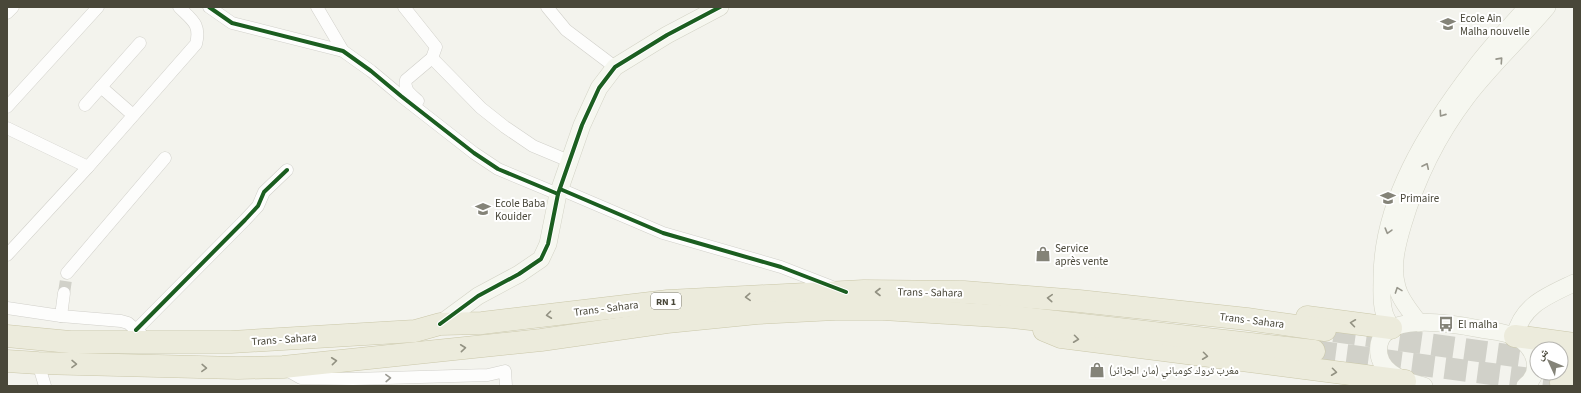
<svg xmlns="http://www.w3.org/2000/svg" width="1581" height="393" viewBox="0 0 1581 393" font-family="'Source Sans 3','Noto Naskh Arabic',sans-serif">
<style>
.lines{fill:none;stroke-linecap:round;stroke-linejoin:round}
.street-tunnel{stroke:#d1d1c9;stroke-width:12;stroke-dasharray:12 6;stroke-linecap:butt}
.highway-tunnel{stroke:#d1d1c9;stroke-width:22;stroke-dasharray:22 11;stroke-linecap:butt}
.street-casing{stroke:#d1d0ca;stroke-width:13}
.secondary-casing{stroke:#d3d3c6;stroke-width:18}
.highway-casing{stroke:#cac7a9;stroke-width:23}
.street{stroke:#fdfdfc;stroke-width:12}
.secondary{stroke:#f6f7f0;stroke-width:17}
.highway{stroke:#ecebdc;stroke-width:22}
.cycleway-casing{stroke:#fff;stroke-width:6}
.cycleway{stroke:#1b5e20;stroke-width:4}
.oneway{stroke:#97968b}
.oneway2{stroke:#929182}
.oneway3{stroke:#9a9991}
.labels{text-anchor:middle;stroke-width:4;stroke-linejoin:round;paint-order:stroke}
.shield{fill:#fff;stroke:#807e74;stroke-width:1}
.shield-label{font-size:10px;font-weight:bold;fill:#494739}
.poi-label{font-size:11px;fill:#494739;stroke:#fff;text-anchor:start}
.street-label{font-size:11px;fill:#494739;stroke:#fff}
</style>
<rect width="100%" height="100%" fill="#f3f3ed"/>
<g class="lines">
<polyline class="street-tunnel" points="64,293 67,273"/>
<g class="highway-tunnel">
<polyline points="1334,331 1537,359"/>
<polyline points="1314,351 1561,383"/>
</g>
<g class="street-casing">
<g id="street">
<polyline points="209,7 232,23 343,51 371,71 401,96 474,153 498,169 558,194"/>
<polyline points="317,7 343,51"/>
<polyline points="404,7 436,47 432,58 481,108 505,127 533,146 569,161"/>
<polyline points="547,7 566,30 615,67"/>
<polyline points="7,13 13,7"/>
<polyline points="101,87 140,43"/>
<path d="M418,101C412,95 403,90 406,80L432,58"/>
<polyline points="85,105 101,87 133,115"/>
<polyline points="7,107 98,7"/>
<polyline points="7,128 88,167 7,255"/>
<path d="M88,167L196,44C201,24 192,20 179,7"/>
<polyline points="560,189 663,233 781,267 835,288"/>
<polyline points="67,273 165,158"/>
<polyline points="7,308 61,316 121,321 128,323 142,335"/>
<polyline points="61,316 64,293"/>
<polyline points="136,330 245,220 258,206 264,192 287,170"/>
<polyline points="38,363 45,386"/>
<polyline points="285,369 301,378 353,379 488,375 505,371 506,386"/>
</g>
</g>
<g class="secondary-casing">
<g id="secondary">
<path d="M1419,323C1411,312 1400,300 1397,287C1391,266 1397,244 1403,224C1416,180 1438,135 1466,98C1490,66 1521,38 1547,7"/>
<polyline points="440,324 478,296 519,274 541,259 548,244 558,194 582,125 599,88 615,67 667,35 720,7"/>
<path d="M1391,328C1389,323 1385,317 1384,312C1381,302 1382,291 1382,281C1381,203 1428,129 1474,69C1490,47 1510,27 1527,7"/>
<path d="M1515,336C1522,305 1547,296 1574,283"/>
<path d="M1424,386C1407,382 1383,375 1379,355C1372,308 1455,324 1480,329C1491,331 1506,332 1516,337C1535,347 1544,371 1525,386"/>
</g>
</g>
<g class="highway-casing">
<g id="highway">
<polyline points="1307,317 1391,328"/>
<polyline points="1044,330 1061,337 1405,381"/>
<polyline points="7,336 70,342 231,342 415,331 440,324 482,323 668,301 864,291 964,292 1079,301 1247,319 1325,330"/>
<polyline points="1515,336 1574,344"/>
<polyline points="7,361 38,363 238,368 283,367 541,340 667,322 757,313 835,309 883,309 1013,317 1314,351"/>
<polyline points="1562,363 1574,364"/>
<polyline points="1561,383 1574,385"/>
</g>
</g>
<use href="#street" class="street"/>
<use href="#secondary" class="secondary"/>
<use href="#highway" class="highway"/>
<g class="cycleway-casing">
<g id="cycleway">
<polyline points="209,7 232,23 343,51 371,71 401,96 474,153 498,169 558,194"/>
<polyline points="560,189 663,233 781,267 846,292"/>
<polyline points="440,324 478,296 519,274 541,259 548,244 558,194 582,125 599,88 615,67 667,35 720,7"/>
<polyline points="136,330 245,220 258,206 264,192 287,170"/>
</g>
</g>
<use href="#cycleway" class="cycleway"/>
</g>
<defs><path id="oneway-chevron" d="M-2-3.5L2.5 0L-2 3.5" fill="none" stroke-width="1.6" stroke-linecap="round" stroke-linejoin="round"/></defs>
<g class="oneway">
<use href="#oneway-chevron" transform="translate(1500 60) rotate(-48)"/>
<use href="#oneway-chevron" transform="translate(1442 114) rotate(125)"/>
<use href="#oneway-chevron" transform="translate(1426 166) rotate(-65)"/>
<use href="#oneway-chevron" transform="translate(1388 231) rotate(106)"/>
<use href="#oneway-chevron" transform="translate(1398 290) rotate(-110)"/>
</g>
<g class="oneway2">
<use href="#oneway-chevron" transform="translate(878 292) rotate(-180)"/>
<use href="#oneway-chevron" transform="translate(748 297) rotate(177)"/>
<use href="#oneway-chevron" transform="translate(1050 298) rotate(-176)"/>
<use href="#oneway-chevron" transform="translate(549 315) rotate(173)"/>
<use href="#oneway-chevron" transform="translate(1353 323) rotate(-172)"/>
<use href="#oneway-chevron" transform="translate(1076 339) rotate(7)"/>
<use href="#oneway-chevron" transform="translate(463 348) rotate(-6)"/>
<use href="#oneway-chevron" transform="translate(1205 356) rotate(7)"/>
<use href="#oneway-chevron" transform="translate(334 361) rotate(-6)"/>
<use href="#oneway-chevron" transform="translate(74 364) rotate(1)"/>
<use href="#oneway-chevron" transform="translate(204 368) rotate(2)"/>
<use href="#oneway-chevron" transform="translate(1334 372) rotate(7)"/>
</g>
<use class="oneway3" href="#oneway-chevron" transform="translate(388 378) rotate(-2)"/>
<defs>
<g id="school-bare" transform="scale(1.2)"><path d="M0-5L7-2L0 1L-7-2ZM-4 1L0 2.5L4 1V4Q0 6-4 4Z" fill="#848378" stroke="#fff" stroke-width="2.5" paint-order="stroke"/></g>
<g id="shop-bare" transform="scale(1.2)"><path d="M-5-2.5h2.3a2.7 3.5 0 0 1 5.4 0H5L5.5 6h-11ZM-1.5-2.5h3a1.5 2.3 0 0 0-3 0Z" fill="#848378" stroke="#fff" stroke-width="2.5" paint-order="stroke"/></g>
<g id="bus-bare" transform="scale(1.2)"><path d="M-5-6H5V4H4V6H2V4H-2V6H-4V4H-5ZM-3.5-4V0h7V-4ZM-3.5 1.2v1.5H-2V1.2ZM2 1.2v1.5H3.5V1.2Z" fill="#848378" stroke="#fff" stroke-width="2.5" paint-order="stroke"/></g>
</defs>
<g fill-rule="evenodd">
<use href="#school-bare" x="1448" y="24"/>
<use href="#school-bare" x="1388" y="198"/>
<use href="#school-bare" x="483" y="209"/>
<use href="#shop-bare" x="1043" y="254"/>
<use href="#bus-bare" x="1446" y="324"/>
<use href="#shop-bare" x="1097" y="370"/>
</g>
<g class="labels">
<rect class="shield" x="651" y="293" width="30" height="16" rx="3"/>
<g class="shield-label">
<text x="666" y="305">RN 1</text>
</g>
<g class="poi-label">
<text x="1460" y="22">Ecole Ain<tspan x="1460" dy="13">Malha nouvelle</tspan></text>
<text x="1400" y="202">Primaire</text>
<text x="495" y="207">Ecole Baba<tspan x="495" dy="13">Kouider</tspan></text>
<text x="1055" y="252">Service<tspan x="1055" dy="13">après vente</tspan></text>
<text x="1458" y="328">El malha</text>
<text x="1109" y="374">مغرب تروك كومباني (مان الجزائر)</text>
</g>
<g class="street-label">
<text transform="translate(930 292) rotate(1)" y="4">Trans - Sahara</text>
<text transform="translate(606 308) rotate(-7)" y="4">Trans - Sahara</text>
<text transform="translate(1252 320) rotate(7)" y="4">Trans - Sahara</text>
<text transform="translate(284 339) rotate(-4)" y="4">Trans - Sahara</text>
</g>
</g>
<rect width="1581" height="393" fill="none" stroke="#494739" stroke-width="16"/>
<g transform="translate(1549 361) rotate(314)"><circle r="19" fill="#ffffff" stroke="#b6b5b0"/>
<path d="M0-3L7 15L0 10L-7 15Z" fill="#848378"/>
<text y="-6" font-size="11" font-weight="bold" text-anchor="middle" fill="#494739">ش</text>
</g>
</svg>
